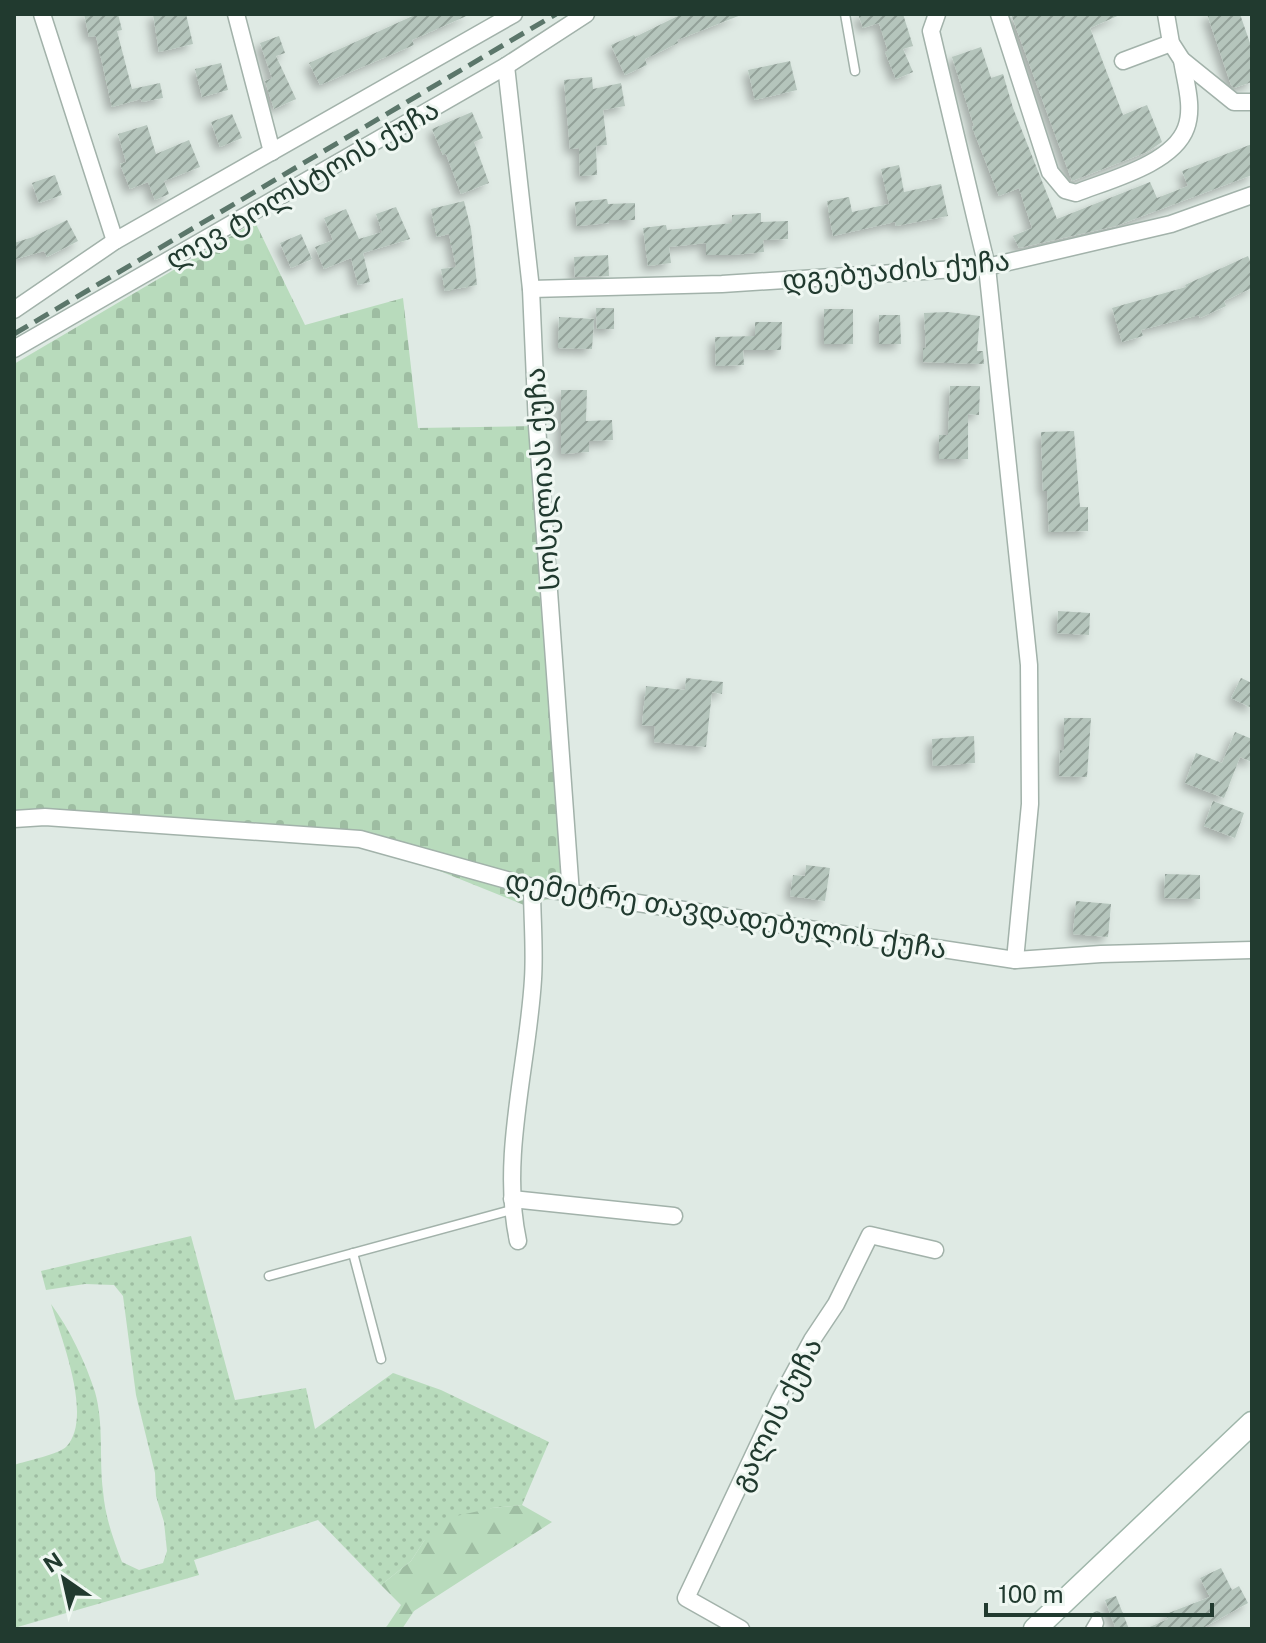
<svg xmlns="http://www.w3.org/2000/svg" width="1266" height="1643" viewBox="0 0 1266 1643" font-family="'Public Sans','Noto Sans Georgian',sans-serif">
<style>
.grass{fill:url(#grass-dots)}
.forest{fill:url(#forest-firs)}
.cemetery{fill:url(#cemetery-stones)}
.building{fill:url(#building-hatch);filter:url(#shadow)}
.lines{fill:none;stroke-linecap:round;stroke-linejoin:round}
.service-casing{stroke:#a2b2aa;stroke-width:11}
.minor-casing{stroke:#a2b2aa;stroke-width:19}
.secondary-casing{stroke:#9fb6aa;stroke-width:25}
.service{stroke:#fff;stroke-width:8}
.minor{stroke:#fff;stroke-width:16}
.secondary{stroke:#fff;stroke-width:22}
.rail{stroke:#5b766a;stroke-width:5;stroke-dasharray:16 8;stroke-linecap:butt}
.labels{text-anchor:middle;stroke-width:6;stroke-linejoin:round;paint-order:stroke}
.street-label{font-size:28px;fill:#213a2f;stroke:#eff7f2}
</style>
<defs>
<pattern id="grass-dots" width="8" height="8" patternUnits="userSpaceOnUse" patternTransform="scale(2)"><rect width="8" height="8" fill="#b8dbbc"/><path d="M2 2h.1M6 6h.1" fill="none" stroke="#9ebda2" stroke-width="1.8" stroke-linecap="round"/></pattern>
<pattern id="forest-firs" width="22" height="20" patternUnits="userSpaceOnUse" patternTransform="scale(2)"><rect width="22" height="20" fill="#b8dbbc"/><path d="M5 1l3.5 6h-7zM16 11l3.5 6h-7z" fill="#9ebda2"/></pattern>
<pattern id="cemetery-stones" width="16" height="16" patternUnits="userSpaceOnUse" patternTransform="scale(2)"><rect width="16" height="16" fill="#b8dbbc"/><path d="M2 7V4a2 2 0 0 1 4 0v3zM10 15v-3a2 2 0 0 1 4 0v3z" fill="#9ebda2"/></pattern>
<pattern id="building-hatch" width="6" height="6" patternUnits="userSpaceOnUse" patternTransform="scale(2)"><rect width="6" height="6" fill="#b5c5bc"/><path d="M-1 1l2-2M0 6l6-6M5 7l2-2" fill="none" stroke="#93a199"/></pattern>
<filter id="shadow"><feDropShadow dx="-5" dy="5" stdDeviation="4" flood-color="#0004"/></filter>
</defs>
<rect width="100%" height="100%" fill="#dfeae4"/>
<path class="grass" d="M191,1236L235,1400L306,1388L315,1429L393,1373L441,1390L549,1442L522,1505L492,1508L424,1541L411,1561L381,1585L318,1520L194,1560L199,1575L14,1628V1465C26,1461 59,1454 66,1447C94,1418 61,1338 51,1304C70,1330 85,1361 95,1392C104,1424 99,1458 103,1491C105,1516 113,1539 122,1562L139,1570L163,1563L167,1551L164,1522L156,1496L155,1473L136,1395L123,1296L114,1285L85,1284L46,1290L41,1271Z"/>
<polygon class="forest" points="522,1505 552,1522 414,1611 402,1629 385,1629 401,1605 381,1585 411,1561 424,1541 452,1517 492,1508"/>
<polygon class="cemetery" points="255,222 305,325 403,298 418,428 537,426 571,894 524,905 360,839 14,819 14,364"/>
<g class="building">
<polygon points="84,14 118,14 122,30 117,31 132,89 160,83 163,98 142,102 141,99 112,107 96,36 89,37"/>
<polygon points="153,14 186,14 193,44 159,52"/>
<polygon points="417,14 471,14 412,40 414,45 320,85 309,63"/>
<polygon points="682,14 741,15 677,40 678,43 645,59 647,65 625,75 611,45 634,35 635,37"/>
<polygon points="858,14 903,14 913,46 903,49 913,72 896,79 885,52 888,51 879,23 863,28"/>
<polygon points="1011,14 1122,14 1090,28 1123,115 1147,105 1162,142 1147,152 1072,181"/>
<polygon points="1207,14 1240,14 1252,49 1252,82 1234,88 1231,85"/>
<polygon points="279,36 285,53 276,56 296,99 274,109 265,81 272,78 260,43"/>
<polygon points="981,47 991,78 1003,74 1013,108 1057,219 1150,182 1157,198 1188,186 1182,171 1252,144 1252,175 1116,226 1019,248 1013,236 1032,228 1019,188 999,196 972,127 974,126 952,57"/>
<polygon points="790,61 797,90 755,100 748,70"/>
<polygon points="221,63 228,90 202,97 195,69"/>
<polygon points="592,77 593,89 621,83 625,106 603,110 607,145 596,146 597,175 580,176 579,148 570,149 564,80"/>
<polygon points="472,112 483,138 474,142 489,183 461,194 446,154 443,155 432,129"/>
<polygon points="232,114 242,138 220,147 211,122"/>
<polygon points="147,125 156,154 189,140 200,167 164,181 169,194 155,200 148,182 130,189 120,164 126,162 118,134"/>
<polygon points="899,165 904,192 941,184 948,216 896,226 895,222 833,236 827,201 849,197 852,212 889,204 881,169"/>
<polygon points="55,175 62,195 39,203 32,183"/>
<polygon points="607,199 608,204 635,203 635,220 609,220 609,223 577,226 575,202"/>
<polygon points="464,201 471,229 477,285 445,291 441,269 456,267 449,234 437,237 431,209"/>
<polygon points="396,207 410,239 363,253 370,282 358,285 351,258 324,269 315,247 333,240 324,218 346,209 359,239 382,232 376,214"/>
<polygon points="761,213 761,222 788,221 788,239 763,240 764,252 734,255 706,255 706,243 669,247 671,263 648,266 643,228 666,225 667,230 732,223 732,215"/>
<polygon points="67,220 78,241 47,257 44,251 16,259 14,243 33,237"/>
<polygon points="301,234 312,259 291,268 280,243"/>
<polygon points="608,255 609,276 575,277 574,257"/>
<polygon points="1248,256 1252,266 1252,288 1224,301 1226,306 1200,318 1199,315 1141,330 1143,336 1122,342 1112,308 1186,287 1185,285"/>
<polygon points="596,308 614,308 614,329 597,329"/>
<rect x="824" y="309" width="29" height="35"/>
<polygon points="948,312 980,316 977,351 983,351 984,364 923,362 923,348 926,348 924,313"/>
<polygon points="879,315 900,315 901,344 879,344"/>
<polygon points="559,317 594,319 592,349 558,348"/>
<polygon points="755,322 782,322 781,350 743,350 744,365 716,366 715,337 755,336"/>
<polygon points="950,386 980,386 979,415 968,414 968,459 939,459 939,435 948,435"/>
<polygon points="561,390 587,390 586,421 612,420 613,440 589,441 589,452 561,454"/>
<polygon points="1074,431 1080,507 1088,507 1088,531 1049,532 1047,491 1043,491 1041,432"/>
<polygon points="1058,611 1090,613 1089,635 1057,633"/>
<polygon points="686,678 723,682 722,694 712,692 706,747 654,742 655,726 642,725 646,686 685,690"/>
<polygon points="1241,678 1252,683 1252,708 1231,698"/>
<polygon points="1064,718 1091,718 1087,777 1059,776 1060,750 1064,751"/>
<polygon points="1235,732 1252,739 1252,762 1240,757 1224,798 1185,783 1196,753 1222,763"/>
<polygon points="974,736 975,763 933,766 932,739"/>
<polygon points="1213,801 1244,813 1235,838 1204,826"/>
<polygon points="806,865 830,868 825,901 790,896 793,875 805,876"/>
<polygon points="1165,874 1200,875 1200,899 1164,898"/>
<polygon points="1076,901 1111,904 1108,937 1073,934"/>
<polygon points="1221,1568 1232,1590 1239,1586 1248,1603 1201,1629 1145,1629 1168,1619 1166,1614 1210,1597 1200,1578"/>
<polygon points="1116,1596 1129,1629 1116,1629 1105,1600"/>
</g>
<g class="lines">
<g class="service-casing">
<g id="service">
<polyline points="845,14 855,71"/>
<polyline points="353,1253 381,1359"/>
<polyline points="269,1276 511,1210"/>
<polyline points="1097,1617 1099,1623 1097,1629"/>
<polyline points="1090,1629 1097,1617"/>
</g>
</g>
<g class="minor-casing">
<g id="minor">
<polyline points="42,14 115,241"/>
<polyline points="236,14 272,152"/>
<polyline points="937,14 931,31 987,267 1029,665 1030,804 1015,960"/>
<path d="M999,14L1050,172L1065,190L1076,193C1109,180 1173,164 1186,128C1194,107 1185,81 1182,60"/>
<polyline points="1166,14 1171,43 1182,60 1234,102 1252,102"/>
<polyline points="1123,61 1171,43"/>
<polyline points="506,66 531,289 537,426 571,894"/>
<polyline points="531,289 722,284 987,267 1171,224 1252,195"/>
<polyline points="14,310 115,241 514,14"/>
<polyline points="14,349 506,66 586,14"/>
<polyline points="14,819 45,817 360,839 532,887 1015,960 1101,954 1252,950"/>
<polyline points="512,1199 674,1216"/>
<path d="M518,1241C500,1157 528,1065 533,979C535,949 532,918 532,887"/>
<polyline points="741,1629 686,1598 780,1399 812,1340 836,1304 870,1235 935,1250"/>
</g>
</g>
<g class="secondary-casing">
<polyline id="secondary" points="1035,1629 1252,1423"/>
</g>
<use href="#service" class="service"/>
<use href="#minor" class="minor"/>
<use href="#secondary" class="secondary"/>
<polyline class="rail" points="14,334 556,14"/>
</g>
<g class="labels">
<g class="street-label">
<text transform="translate(302 184) rotate(-30)" y="10">ლევ ტოლსტოის ქუჩა</text>
<text transform="translate(896 270) rotate(-5)" y="10">დგებუაძის ქუჩა</text>
<text transform="translate(542 479) rotate(-94)" y="10">სოსელიას ქუჩა</text>
<text transform="translate(726 914) rotate(9)" y="10">დემეტრე თავდადებულის ქუჩა</text>
<text transform="translate(776 1414) rotate(-63)" y="10">გალის ქუჩა</text>
</g>
</g>
<rect width="1266" height="1643" fill="none" stroke="#213a2f" stroke-width="32"/>
<g transform="translate(64 1579) rotate(326)" stroke="#eff7f2" stroke-width="6" paint-order="stroke">
<path d="M0-6L14 30L0 20L-14 30Z" fill="#213a2f"/>
<text y="-12" font-size="22" font-weight="bold" text-anchor="middle" fill="#213a2f">N</text>
</g>
<path d="M986 1603v12h226v-12" fill="none" stroke="#213a2f" stroke-width="4"/>
<text x="998" y="1603" font-size="24" fill="#213a2f" stroke="#eff7f2" stroke-width="6" paint-order="stroke">100 m</text>
</svg>
